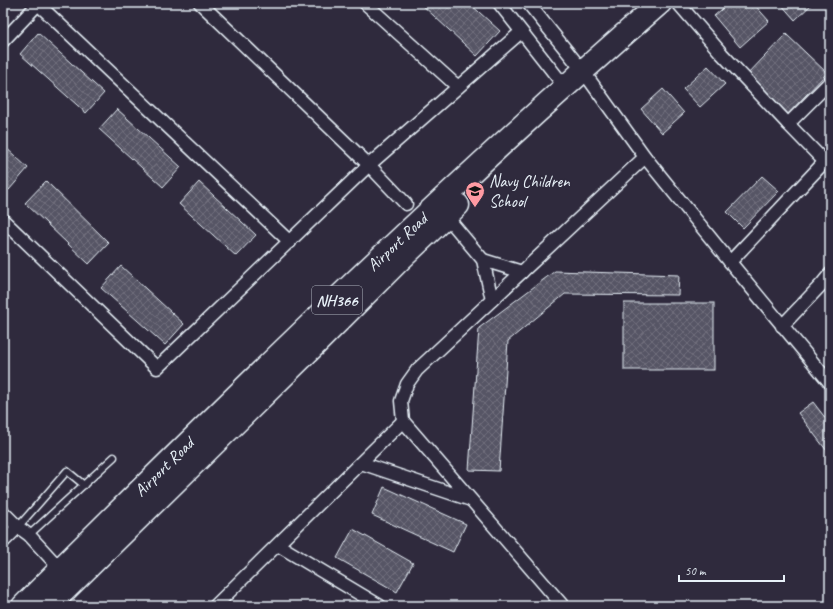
<svg xmlns="http://www.w3.org/2000/svg" width="833" height="609" viewBox="0 0 833 609" font-family="Caveat,sans-serif">
<style>
.building{fill:url(#building-cross-hatch);stroke:#e8f1f8}
.lines{fill:none;stroke-linecap:round;stroke-linejoin:round}
.lane-casing{stroke:#e8f1f8;stroke-width:9}
.street-casing{stroke:#e8f1f8;stroke-width:15}
.highway-casing{stroke:#e8f1f8;stroke-width:25}
.lane{stroke:#2f2a3d;stroke-width:6}
.street{stroke:#2f2a3d;stroke-width:12}
.highway{stroke:#2f2a3d;stroke-width:22}
.labels{text-anchor:middle;stroke-width:3;stroke-linejoin:round;paint-order:stroke}
.shield{fill:#2f2a3d;stroke:#b0b5c0;stroke-width:1}
.shield-label{font-size:16px;font-weight:bold;fill:#e8f1f8}
.poi-label{font-size:17px;fill:#e8f1f8;stroke:#2f2a3d;text-anchor:start}
.street-label{font-size:17px;fill:#e8f1f8;stroke:#2f2a3d}
</style>
<defs>
<pattern id="building-cross-hatch" width="8" height="8" patternUnits="userSpaceOnUse"><rect width="8" height="8" fill="#575565"/><path d="M0 0l8 8M0 8l8-8" fill="none" stroke="#6f6e7c"/></pattern>
</defs>
<rect width="100%" height="100%" fill="#2f2a3d"/>
<filter id="ink" filterUnits="userSpaceOnUse"><feTurbulence type="fractalNoise" baseFrequency=".025" numOctaves="2"/><feDisplacementMap in="SourceGraphic" scale="8" xChannelSelector="R" yChannelSelector="G"/><feConvolveMatrix kernelMatrix="1 2 1 2 8 2 1 2 1" color-interpolation-filters="sRGB"/></filter>
<g filter="url(#ink)">
<g class="building">
<polygon points="420,3 469,3 500,31 477,56"/>
<polygon points="729,3 753,3 769,21 740,47 714,16"/>
<polygon points="780,3 813,3 795,20"/>
<polygon points="38,33 104,93 86,113 20,54"/>
<polygon points="786,34 827,73 786,116 745,77"/>
<polygon points="708,66 725,84 700,107 683,89"/>
<polygon points="663,89 684,113 662,133 641,109"/>
<polygon points="117,109 181,167 163,187 99,129"/>
<polygon points="3,145 28,168 9,190 3,185"/>
<polygon points="762,176 779,191 743,228 727,212"/>
<polygon points="46,181 109,243 89,264 25,203"/>
<polygon points="199,182 256,235 236,256 179,204"/>
<polygon points="121,266 184,324 165,345 101,288"/>
<polygon points="555,271 679,275 678,295 565,294 508,341 499,471 469,470 479,328"/>
<rect x="624" y="303" width="90" height="67"/>
<polygon points="813,402 830,424 830,455 798,413"/>
<polygon points="384,487 466,524 453,552 372,515"/>
<polygon points="353,529 413,563 397,592 337,558"/>
</g>
<g class="lines">
<g class="lane-casing">
<g id="lane">
<polyline points="18,527 67,471 84,485"/>
<polyline points="29,535 114,457"/>
</g>
</g>
<g class="street-casing">
<g id="street">
<polyline points="200,3 369,165 406,204"/>
<polyline points="365,3 458,87"/>
<polyline points="499,3 565,87"/>
<polyline points="528,3 583,71 645,157 730,262 830,383"/>
<polyline points="678,3 722,54 788,124"/>
<polyline points="3,41 38,4 290,242"/>
<polyline points="824,161 788,124 830,82"/>
<polyline points="446,216 483,260 492,300"/>
<polyline points="3,220 157,368 369,165 521,32"/>
<polyline points="483,260 522,272"/>
<polyline points="730,262 830,156"/>
<polyline points="782,326 821,285 830,274"/>
<polyline points="361,463 471,500"/>
<polyline points="3,512 18,527 29,535 64,573"/>
<polyline points="3,542 18,527"/>
<polyline points="278,545 380,606"/>
<polyline points="215,606 403,421"/>
<polyline points="563,606 403,421 401,401 407,384 417,370 645,157"/>
</g>
</g>
<g class="highway-casing">
<g id="highway">
<path id="s1" d="M23,606C230,400 439,195 660,3"/>
<polyline points="49,606 315,345 399,261 458,205"/>
</g>
</g>
<use href="#lane" class="lane"/>
<use href="#street" class="street"/>
<use href="#highway" class="highway"/>
</g>
</g>
<defs>
<g id="school-pin" transform="scale(1)"><path d="M0 17L-7.5 6A9.5 9.5 0 1 1 7.5 6Z" fill="#ff9aa2" stroke="#2f2a3d"/><path d="M0-5L7-2L0 1L-7-2ZM-4 1L0 2.5L4 1V4Q0 6-4 4Z" fill="#111"/></g>
</defs>
<g fill-rule="evenodd">
<use href="#school-pin" x="475" y="191"/>
</g>
<g class="labels">
<rect class="shield" x="312" y="286" width="50" height="28" rx="3"/>
<g class="shield-label">
<text x="337" y="306">NH366</text>
</g>
<g class="poi-label">
<text x="489" y="187">Navy Children<tspan x="489" dy="20">School</tspan></text>
</g>
<g class="street-label">
<text dy="6" stroke="none"><textPath href="#s1" startOffset="522">Airport Road</textPath></text>
<text dy="6" stroke="none"><textPath href="#s1" startOffset="198">Airport Road</textPath></text>
</g>
</g>
<rect width="833" height="609" fill="none" stroke="#2f2a3d" stroke-width="16"/>
<rect x="8" y="8" width="817" height="593" fill="none" stroke="#e8f1f8" stroke-width="1.5" filter="url(#ink)"/>
<path d="M679 575v6h105v-6" fill="none" stroke="#e8f1f8" stroke-width="2"/>
<text x="685" y="575" font-size="12" fill="#e8f1f8" stroke="#2f2a3d" stroke-width="3" paint-order="stroke">50 m</text>
</svg>
